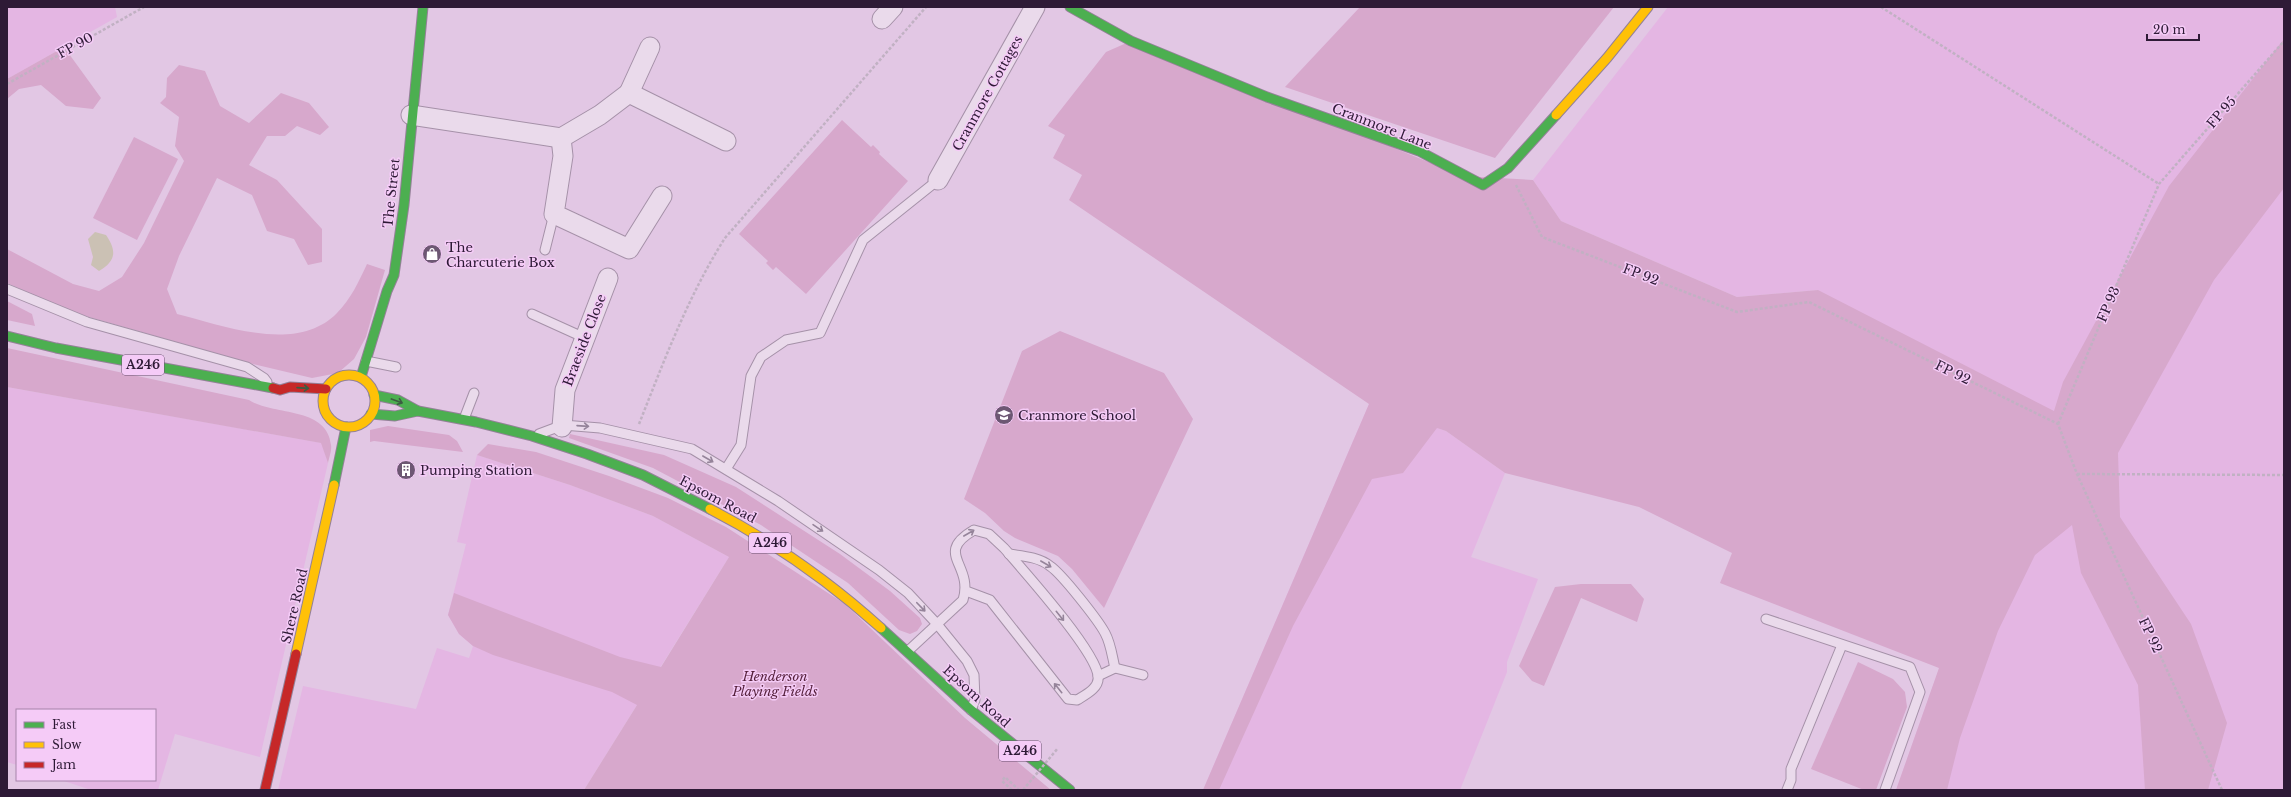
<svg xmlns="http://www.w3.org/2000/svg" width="2291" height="797" viewBox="0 0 2291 797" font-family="'Libre Baskerville',serif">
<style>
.farmland{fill:#e4b6e3}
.green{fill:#d7a8cc}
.water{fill:#cbc1b4}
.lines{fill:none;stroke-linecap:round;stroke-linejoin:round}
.lane-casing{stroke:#a591a8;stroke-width:11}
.street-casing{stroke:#a591a8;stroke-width:21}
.fast-casing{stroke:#948198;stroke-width:11}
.slow-casing{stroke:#948198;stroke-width:11}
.jam-casing{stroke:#948198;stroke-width:11}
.path{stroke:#c1b1c3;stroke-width:2.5;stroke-dasharray:3 2;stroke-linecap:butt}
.lane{stroke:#eadaeb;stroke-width:9}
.street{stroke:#eadaeb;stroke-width:19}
.fast{stroke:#4caf50;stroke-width:9}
.slow{stroke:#ffc107;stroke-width:9}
.jam{stroke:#c62828;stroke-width:9}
.path-bridge{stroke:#c1b1c3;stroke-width:2.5;stroke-dasharray:3 2;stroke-linecap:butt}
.oneway{stroke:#3c5d42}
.oneway2{stroke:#95849a}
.labels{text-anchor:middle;stroke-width:3;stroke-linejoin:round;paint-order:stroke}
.shield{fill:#f5cbf7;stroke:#6a4f70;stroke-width:1}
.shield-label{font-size:12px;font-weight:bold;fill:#2e1a36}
.street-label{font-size:13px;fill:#2e1a36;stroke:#f5cbf7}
.poi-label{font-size:13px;fill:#2e1a36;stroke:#f5cbf7;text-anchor:start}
.park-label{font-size:13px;font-style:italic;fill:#541f3a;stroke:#f5cbf7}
</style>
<rect width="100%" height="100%" fill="#e2c7e4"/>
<g class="farmland">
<polygon points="7,7 115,7 117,17 7,79"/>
<polygon points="1668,7 2284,7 2284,790 1896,790 1939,669 1818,290 1737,297 1561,221 1533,180"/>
<polygon points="7,387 322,443 328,463 260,757 175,734 158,790 91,790 61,780 155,780 155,710 17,710 17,765 7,762"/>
<polygon points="1369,404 1446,431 1505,473 1471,557 1538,579 1507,662 1507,672 1460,790 1203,790"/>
<polygon points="477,455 570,485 653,516 729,557 584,790 278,790 303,686 416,709 437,648 469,658 473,646 459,634 448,615 466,544 457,542"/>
</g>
<g class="green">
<polygon points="1360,7 1614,7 1495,158 1285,87"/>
<polygon points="2284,39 2284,188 2214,280 2118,453 2120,517 2191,624 2227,723 2208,790 2145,790 2138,685 2081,573 2072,525 2035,555 1998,631 1960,738 1947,790 1896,790 1939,668 1720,583 1732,553 1639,507 1505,473 1446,431 1437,428 1403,473 1372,479 1293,626 1219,790 1203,790 1369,404 1069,200 1082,175 1053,158 1065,135 1048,126 1106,52 1131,41 1463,176 1533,180 1561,221 1737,297 1818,290 2054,411 2063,382 2169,186"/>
<polygon points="64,47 101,98 93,109 66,106 41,85 19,89 7,99 7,79"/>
<path d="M179,65L205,71L220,106L249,123L281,93L309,103L329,127L320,135L297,126L285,136H267L249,165L277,180L322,229V262L308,265L294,239L267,231L252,195L217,178L179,256L167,289L177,314C225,326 297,354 337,313C351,299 359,281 367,264L385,270L366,337L354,359L338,373L312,378L253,364L68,311L7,283V249L73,284L99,291L122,277L144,243L184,161L175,146L179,117L160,103L166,97L167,78Z"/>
<polygon points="842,120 871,147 873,145 880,152 879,154 908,181 806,294 776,267 773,270 766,263 768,261 739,234"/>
<polygon points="134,137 178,159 137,240 93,218"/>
<polygon points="7,301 32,314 35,326 7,320"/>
<polygon points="1060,331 1164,373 1193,419 1104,608 1072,569 1058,556 1015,538 1004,531 985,513 964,499 1022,351"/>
<path d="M7,348L249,400C273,416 327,406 331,445C332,450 329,458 328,463L321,443L7,387Z"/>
<polygon points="388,426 449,435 457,441 463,452 374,441 370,442 370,430"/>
<polygon points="570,434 664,455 736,487 840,554 890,591 920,618 922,624 917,631 910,634 899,630 848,583 761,525 653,468 569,438"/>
<polygon points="488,444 536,452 609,476 668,498 726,527 845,604 965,718 1051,790 584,790 637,705 612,692 493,655 473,646 459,634 448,615 454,593 620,657 661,667 729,557 653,516 570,485 477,455"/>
<polygon points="1581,584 1631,584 1644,599 1637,622 1581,598 1544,686 1532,681 1519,666 1555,587"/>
<polygon points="1858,662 1893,679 1905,692 1907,707 1876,790 1864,790 1811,769"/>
</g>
<path class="water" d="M95,232L106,235C117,251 116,261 99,271L91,265L93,257L88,239Z"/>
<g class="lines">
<g class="lane-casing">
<g id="lane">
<polyline points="545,250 554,214"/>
<polyline points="7,289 87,322 247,367 264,378 267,382"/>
<polyline points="532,314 585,338"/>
<polyline points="366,361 396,367"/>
<polyline points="464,419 474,393"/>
<polyline points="539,434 563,425 600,428 692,449 778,501 879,570 908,593 937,624 967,661 974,675 975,700 971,710"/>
<polyline points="726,469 741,445 751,376 761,357 786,340 820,333 863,240 938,180"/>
<path d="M1009,554C1023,556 1039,557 1050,566C1062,574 1098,620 1105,633C1111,644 1112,656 1115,668"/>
<polyline points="1766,619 1910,667 1920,692 1885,790"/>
<path d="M908,651L963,600C974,564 933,554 974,530L989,534L1004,548C1023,570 1096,651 1098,676C1100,688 1085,695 1077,700L1068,699L990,600L966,591"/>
<polyline points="1098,676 1115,668 1143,675"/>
<polyline points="1787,790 1791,780 1791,769 1842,645"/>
</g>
</g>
<g class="street-casing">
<g id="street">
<polyline points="882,19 893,7"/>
<polyline points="629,93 650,47"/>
<polyline points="411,115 561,138 600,115 629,93 726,141"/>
<polyline points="561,138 563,156 554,214 629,249 662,196"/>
<polyline points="938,180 1035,7"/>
<polyline points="562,427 565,390 608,278"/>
</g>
</g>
<g class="fast-casing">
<g id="fast">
<polyline points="1070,7 1131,41 1267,97 1419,151 1483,185 1508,168 1556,115"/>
<polyline points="7,336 56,348 273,388"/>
<polyline points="361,377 387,291 394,275 404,205 423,7"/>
<polyline points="374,395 398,400 418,411 476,422 532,436 587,454 643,475 710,509"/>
<polyline points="371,414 395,416 418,411"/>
<polyline points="334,485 346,427"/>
<polyline points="881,628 971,710 1070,790"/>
</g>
</g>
<g class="slow-casing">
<g id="slow">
<polyline points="1556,115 1607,58 1648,7"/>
<circle cx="349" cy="401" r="26"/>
<path d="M710,509C772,541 829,581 881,628"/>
<polyline points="296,654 334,485"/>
</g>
</g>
<g class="jam-casing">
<g id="jam">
<polyline points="273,388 280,390 290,387 326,389"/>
<polyline points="265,790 296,654"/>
</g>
</g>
<g class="path">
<polyline points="1881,7 2159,184"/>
<polyline points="7,84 144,7"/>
<polyline points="1516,185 1542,237 1737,312 1809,302 2058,424 2077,474 2222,790"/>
<path d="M639,424C664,361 688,296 725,238L926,7"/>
<polyline points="2058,424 2159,184 2284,41"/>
<polyline points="2077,474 2284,475"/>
<polyline points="1012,790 1002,781 1005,777 1019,790"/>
</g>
<use href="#lane" class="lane"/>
<use href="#street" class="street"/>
<use href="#fast" class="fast"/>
<use href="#slow" class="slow"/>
<use href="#jam" class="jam"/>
<polyline class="path-bridge" points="1023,790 1058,748"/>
</g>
<defs><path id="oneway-shaft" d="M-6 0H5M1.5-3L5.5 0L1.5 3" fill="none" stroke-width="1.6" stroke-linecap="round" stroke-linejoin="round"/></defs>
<g class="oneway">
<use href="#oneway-shaft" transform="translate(303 388) rotate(4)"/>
<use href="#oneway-shaft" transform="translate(397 401) rotate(20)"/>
</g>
<g class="oneway2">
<use href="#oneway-shaft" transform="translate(583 426) rotate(4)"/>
<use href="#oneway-shaft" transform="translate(708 459) rotate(30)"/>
<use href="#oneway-shaft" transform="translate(818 528) rotate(34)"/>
<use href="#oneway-shaft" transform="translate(969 533) rotate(-30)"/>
<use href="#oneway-shaft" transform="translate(1046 564) rotate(30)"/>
<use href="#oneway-shaft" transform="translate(921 607) rotate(46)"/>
<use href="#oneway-shaft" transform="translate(1060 616) rotate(51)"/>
<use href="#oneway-shaft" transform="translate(1058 688) rotate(-129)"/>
</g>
<defs>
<g id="shop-disc" transform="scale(1)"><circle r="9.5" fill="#6d5773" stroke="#f5cbf7"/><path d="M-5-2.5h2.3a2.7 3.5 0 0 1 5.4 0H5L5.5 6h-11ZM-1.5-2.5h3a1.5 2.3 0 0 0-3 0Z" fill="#fff"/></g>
<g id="school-disc" transform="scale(1)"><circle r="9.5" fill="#6d5773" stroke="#f5cbf7"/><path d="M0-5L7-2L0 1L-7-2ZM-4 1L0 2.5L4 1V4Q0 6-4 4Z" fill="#fff"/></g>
<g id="building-disc" transform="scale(1)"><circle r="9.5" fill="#6d5773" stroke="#f5cbf7"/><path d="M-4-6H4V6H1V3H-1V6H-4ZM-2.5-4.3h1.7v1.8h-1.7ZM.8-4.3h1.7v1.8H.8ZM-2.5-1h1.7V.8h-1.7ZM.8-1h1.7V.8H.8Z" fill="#fff"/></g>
</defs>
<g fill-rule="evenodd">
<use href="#shop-disc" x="432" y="254"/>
<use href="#school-disc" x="1004" y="415"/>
<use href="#building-disc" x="406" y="470"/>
</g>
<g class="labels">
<g class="shield">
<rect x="122" y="355" width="42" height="20" rx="3"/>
<rect x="749" y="533" width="42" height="20" rx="3"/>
<rect x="999" y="741" width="42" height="20" rx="3"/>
</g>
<g class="shield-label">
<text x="143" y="369">A246</text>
<text x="770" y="547">A246</text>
<text x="1020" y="755">A246</text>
</g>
<g class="street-label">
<text transform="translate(75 45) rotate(-29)" y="5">FP 90</text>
<text transform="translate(987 93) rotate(-61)" y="5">Cranmore Cottages</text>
<text transform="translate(2221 112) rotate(-49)" y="5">FP 95</text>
<text transform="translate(1382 126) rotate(21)" y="5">Cranmore Lane</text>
<text transform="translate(391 193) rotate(-84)" y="5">The Street</text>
<text transform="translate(1641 274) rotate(21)" y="5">FP 92</text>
<text transform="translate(2108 304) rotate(-67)" y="5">FP 93</text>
<text transform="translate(584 340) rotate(-69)" y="5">Braeside Close</text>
<text transform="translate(1953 372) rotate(26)" y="5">FP 92</text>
<text transform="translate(718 499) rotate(28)" y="5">Epsom Road</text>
<text transform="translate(294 606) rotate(-77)" y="5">Shere Road</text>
<text transform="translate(2151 635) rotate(65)" y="5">FP 92</text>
<text transform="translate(977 696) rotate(42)" y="5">Epsom Road</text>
</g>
<g class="poi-label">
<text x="446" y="252">The<tspan x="446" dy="15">Charcuterie Box</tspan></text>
<text x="1018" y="420">Cranmore School</text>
<text x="420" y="475">Pumping Station</text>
</g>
<g class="park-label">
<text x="775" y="681">Henderson<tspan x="775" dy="15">Playing Fields</tspan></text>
</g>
</g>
<rect width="2291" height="797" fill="none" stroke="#2e1a36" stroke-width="16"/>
<rect x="16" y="709" width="140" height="72" fill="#f5cbf7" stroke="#a584aa"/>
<rect x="24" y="722" width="20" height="6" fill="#4caf50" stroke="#a584aa"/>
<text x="52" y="729" font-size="12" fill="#2e1a36">Fast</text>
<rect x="24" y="742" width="20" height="6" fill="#ffc107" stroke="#a584aa"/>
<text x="52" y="749" font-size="12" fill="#2e1a36">Slow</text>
<rect x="24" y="762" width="20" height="6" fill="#c62828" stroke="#a584aa"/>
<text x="52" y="769" font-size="12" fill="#2e1a36">Jam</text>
<path d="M2147 34v6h52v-6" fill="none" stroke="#2e1a36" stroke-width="2"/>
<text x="2153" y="34" font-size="12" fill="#2e1a36" stroke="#f5cbf7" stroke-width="3" paint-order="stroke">20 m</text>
</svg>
